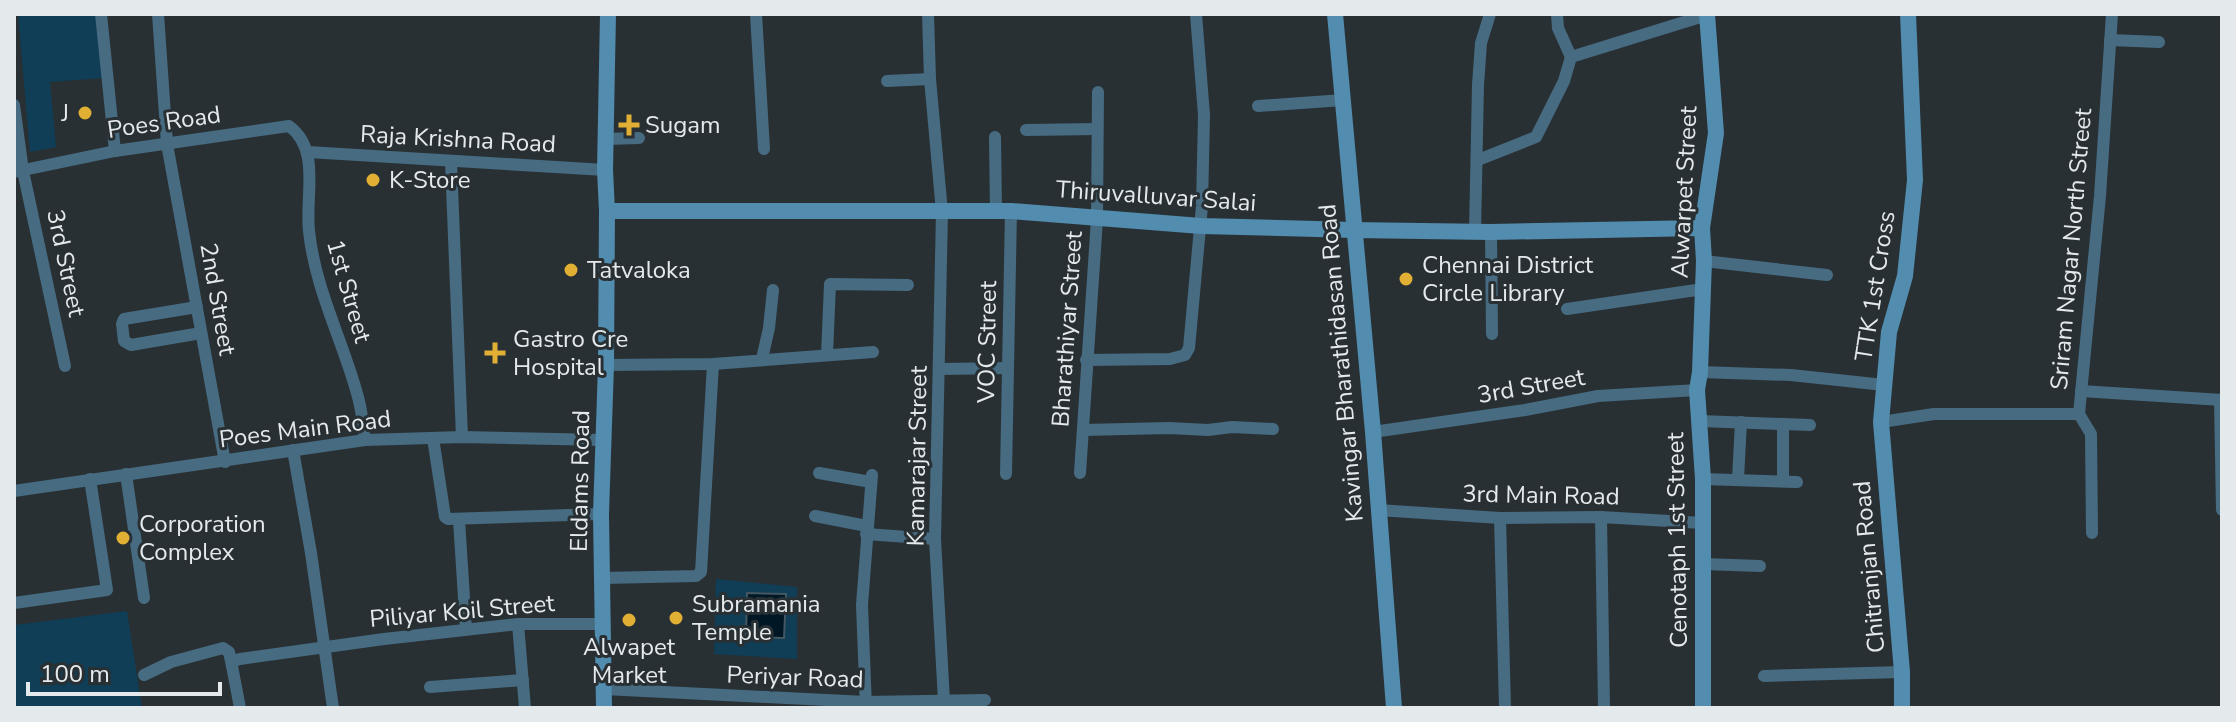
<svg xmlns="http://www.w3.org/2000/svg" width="2236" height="722" viewBox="0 0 2236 722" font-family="'Nunito Sans',sans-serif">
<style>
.green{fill:#0f3e56}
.water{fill:#001726;stroke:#445661;stroke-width:2}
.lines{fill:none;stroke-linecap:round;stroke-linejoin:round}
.street{stroke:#476b80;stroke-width:12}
.secondary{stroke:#528cae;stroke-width:16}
.poi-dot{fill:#e1af34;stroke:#283034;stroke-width:3}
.labels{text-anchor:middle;stroke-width:6;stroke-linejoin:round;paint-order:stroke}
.poi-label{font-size:24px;fill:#e4e9ec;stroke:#283034;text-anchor:start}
.street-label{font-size:24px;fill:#e4e9ec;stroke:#283034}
</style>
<rect width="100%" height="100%" fill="#283034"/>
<g class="green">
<polygon points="18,14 99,14 103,78 50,82 56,147 30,152"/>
<polygon points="716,579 797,587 797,659 714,654"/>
<polygon points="127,611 142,708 14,708 14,625"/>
</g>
<polygon class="water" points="747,593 786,594 784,638 746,637"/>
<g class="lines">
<g class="street">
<polyline points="101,14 115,151"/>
<polyline points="158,14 167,144 225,462"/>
<polyline points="756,14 764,149"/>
<polyline points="928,14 930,79 942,212 935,539 944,701"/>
<polyline points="1557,14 1558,28 1571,57"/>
<polyline points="2110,40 2159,42"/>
<polyline points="887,81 930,79"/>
<polyline points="14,105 23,171 65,366"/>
<polyline points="1258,106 1343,100"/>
<polyline points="1026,130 1097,129"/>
<polyline points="995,137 996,212"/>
<polyline points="606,139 639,138"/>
<polyline points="308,152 605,170"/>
<polyline points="1478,160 1536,137 1564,81 1571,57 1707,15"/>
<polyline points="451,162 462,437"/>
<path d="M14,172L115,151L289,126C321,149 305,196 309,231C315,289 343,341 358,397C362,411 363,426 365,440"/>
<polyline points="1475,232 1478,85 1481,43 1490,14"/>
<polyline points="1491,232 1492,334"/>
<polyline points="1704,261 1827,275"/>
<polyline points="197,307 124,319 122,324 124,341 131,345 201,333"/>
<polyline points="1567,309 1703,289"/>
<polyline points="827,355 830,284 908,285"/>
<polyline points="762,359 769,328 773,290"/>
<polyline points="1086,360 1170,359 1185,355 1189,348 1202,206 1204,115 1196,14"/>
<polyline points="606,365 713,364 873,352"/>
<polyline points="941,369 1008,368"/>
<polyline points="1700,372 1791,375 1884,385"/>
<polyline points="2081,391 2222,400"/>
<polyline points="2220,400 2222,510"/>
<polyline points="1700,421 1810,425"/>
<polyline points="1881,422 1934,414 2079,414"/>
<polyline points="1083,430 1169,428 1208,430 1232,427 1273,429"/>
<polyline points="1373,432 1525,410 1598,396 1697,390"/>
<polyline points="433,438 445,517 448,519 601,514"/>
<polyline points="293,450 311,553 333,708"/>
<polyline points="819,473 871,482"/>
<polyline points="1080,473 1097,219 1098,92"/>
<polyline points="126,474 144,598"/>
<polyline points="1006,474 1011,211"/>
<polyline points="1703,479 1797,482"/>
<polyline points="1738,479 1741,422"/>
<polyline points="1783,481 1783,425"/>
<polyline points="14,491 365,440 462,437 603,440"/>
<polyline points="1378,510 1500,518 1601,517 1703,523"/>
<polyline points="815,516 867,526"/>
<polyline points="1601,517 1604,708"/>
<polyline points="1500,518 1505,708"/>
<polyline points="459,520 466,629"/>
<polyline points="2092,533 2091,434 2079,414 2100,196 2112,14"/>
<polyline points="866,534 935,539"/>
<polyline points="1704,564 1760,566"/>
<polyline points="603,578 696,576 701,572 713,364"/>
<polyline points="14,603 107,590 90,479"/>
<polyline points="518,624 525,708"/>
<polyline points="144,675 171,662 223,648 229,652 232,666"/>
<polyline points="1764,676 1902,672"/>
<polyline points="430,687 523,680"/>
<polyline points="604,689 866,702 985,700"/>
<polyline points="240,708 232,666 233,661 240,659 384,639 518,624 603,624"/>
<polyline points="866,708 862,605 872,475"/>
</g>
<g class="secondary">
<polyline points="1335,14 1373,432 1394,708"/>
<polyline points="607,211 1011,211 1201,226 1353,230 1491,232 1702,228"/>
<polyline points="604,708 601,514 606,365 607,211 605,170 608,14"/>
<polyline points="1703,708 1703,479 1697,390 1700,372 1704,261 1702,228 1716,133 1707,14"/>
<polyline points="1902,708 1902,672 1881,422 1889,332 1905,276 1915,180 1908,14"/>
</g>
</g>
<g class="poi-dot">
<circle cx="85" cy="113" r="8"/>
<path d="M625 113h8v8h8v8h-8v8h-8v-8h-8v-8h8z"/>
<circle cx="373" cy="180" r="8"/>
<circle cx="571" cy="270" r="8"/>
<circle cx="1406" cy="279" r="8"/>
<path d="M491 341h8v8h8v8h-8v8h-8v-8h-8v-8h8z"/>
<circle cx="123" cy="538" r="8"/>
<circle cx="676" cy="618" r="8"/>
<circle cx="629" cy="620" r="8"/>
</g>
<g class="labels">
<g class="poi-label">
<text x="69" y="121" text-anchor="end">J</text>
<text x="645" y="133">Sugam</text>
<text x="389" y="188">K-Store</text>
<text x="1422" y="273">Chennai District<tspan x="1422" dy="28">Circle Library</tspan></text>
<text x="587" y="278">Tatvaloka</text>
<text x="513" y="347">Gastro Cre<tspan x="513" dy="28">Hospital</tspan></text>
<text x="139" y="532">Corporation<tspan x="139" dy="28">Complex</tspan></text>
<text x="692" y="612">Subramania<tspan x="692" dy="28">Temple</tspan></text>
<text x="629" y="655" text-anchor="middle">Alwapet<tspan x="629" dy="28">Market</tspan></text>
</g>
<g class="street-label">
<text transform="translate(164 122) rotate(-8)" y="8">Poes Road</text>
<text transform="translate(458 139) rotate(3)" y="8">Raja Krishna Road</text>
<text transform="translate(1684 192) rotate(-87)" y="8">Alwarpet Street</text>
<text transform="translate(1156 196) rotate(4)" y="8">Thiruvalluvar Salai</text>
<text transform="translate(2071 249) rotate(-85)" y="8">Sriram Nagar North Street</text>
<text transform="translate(66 263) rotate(78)" y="8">3rd Street</text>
<text transform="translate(1875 286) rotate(-81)" y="8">TTK 1st Cross</text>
<text transform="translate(349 291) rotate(74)" y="8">1st Street</text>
<text transform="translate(218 299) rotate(80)" y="8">2nd Street</text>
<text transform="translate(1067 329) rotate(-86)" y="8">Bharathiyar Street</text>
<text transform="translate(987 342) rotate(-89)" y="8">VOC Street</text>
<text transform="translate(1341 363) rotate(-95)" y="8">Kavingar Bharathidasan Road</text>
<text transform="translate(1531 386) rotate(-10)" y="8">3rd Street</text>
<text transform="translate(305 429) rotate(-7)" y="8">Poes Main Road</text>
<text transform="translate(917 456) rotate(-89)" y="8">Kamarajar Street</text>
<text transform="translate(580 481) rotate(-89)" y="8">Eldams Road</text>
<text transform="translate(1541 495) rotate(1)" y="8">3rd Main Road</text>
<text transform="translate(1677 540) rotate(-91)" y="8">Cenotaph 1st Street</text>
<text transform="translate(1869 567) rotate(-95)" y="8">Chitranjan Road</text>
<text transform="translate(462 611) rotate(-5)" y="8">Piliyar Koil Street</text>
<text transform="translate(795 677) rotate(2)" y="8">Periyar Road</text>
</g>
</g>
<rect width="2236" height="722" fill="none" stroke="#e4e9ec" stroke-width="32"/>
<path d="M28 682v12h192v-12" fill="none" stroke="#e4e9ec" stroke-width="4"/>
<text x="40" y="682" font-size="24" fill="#e4e9ec" stroke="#283034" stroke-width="6" paint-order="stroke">100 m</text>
</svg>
